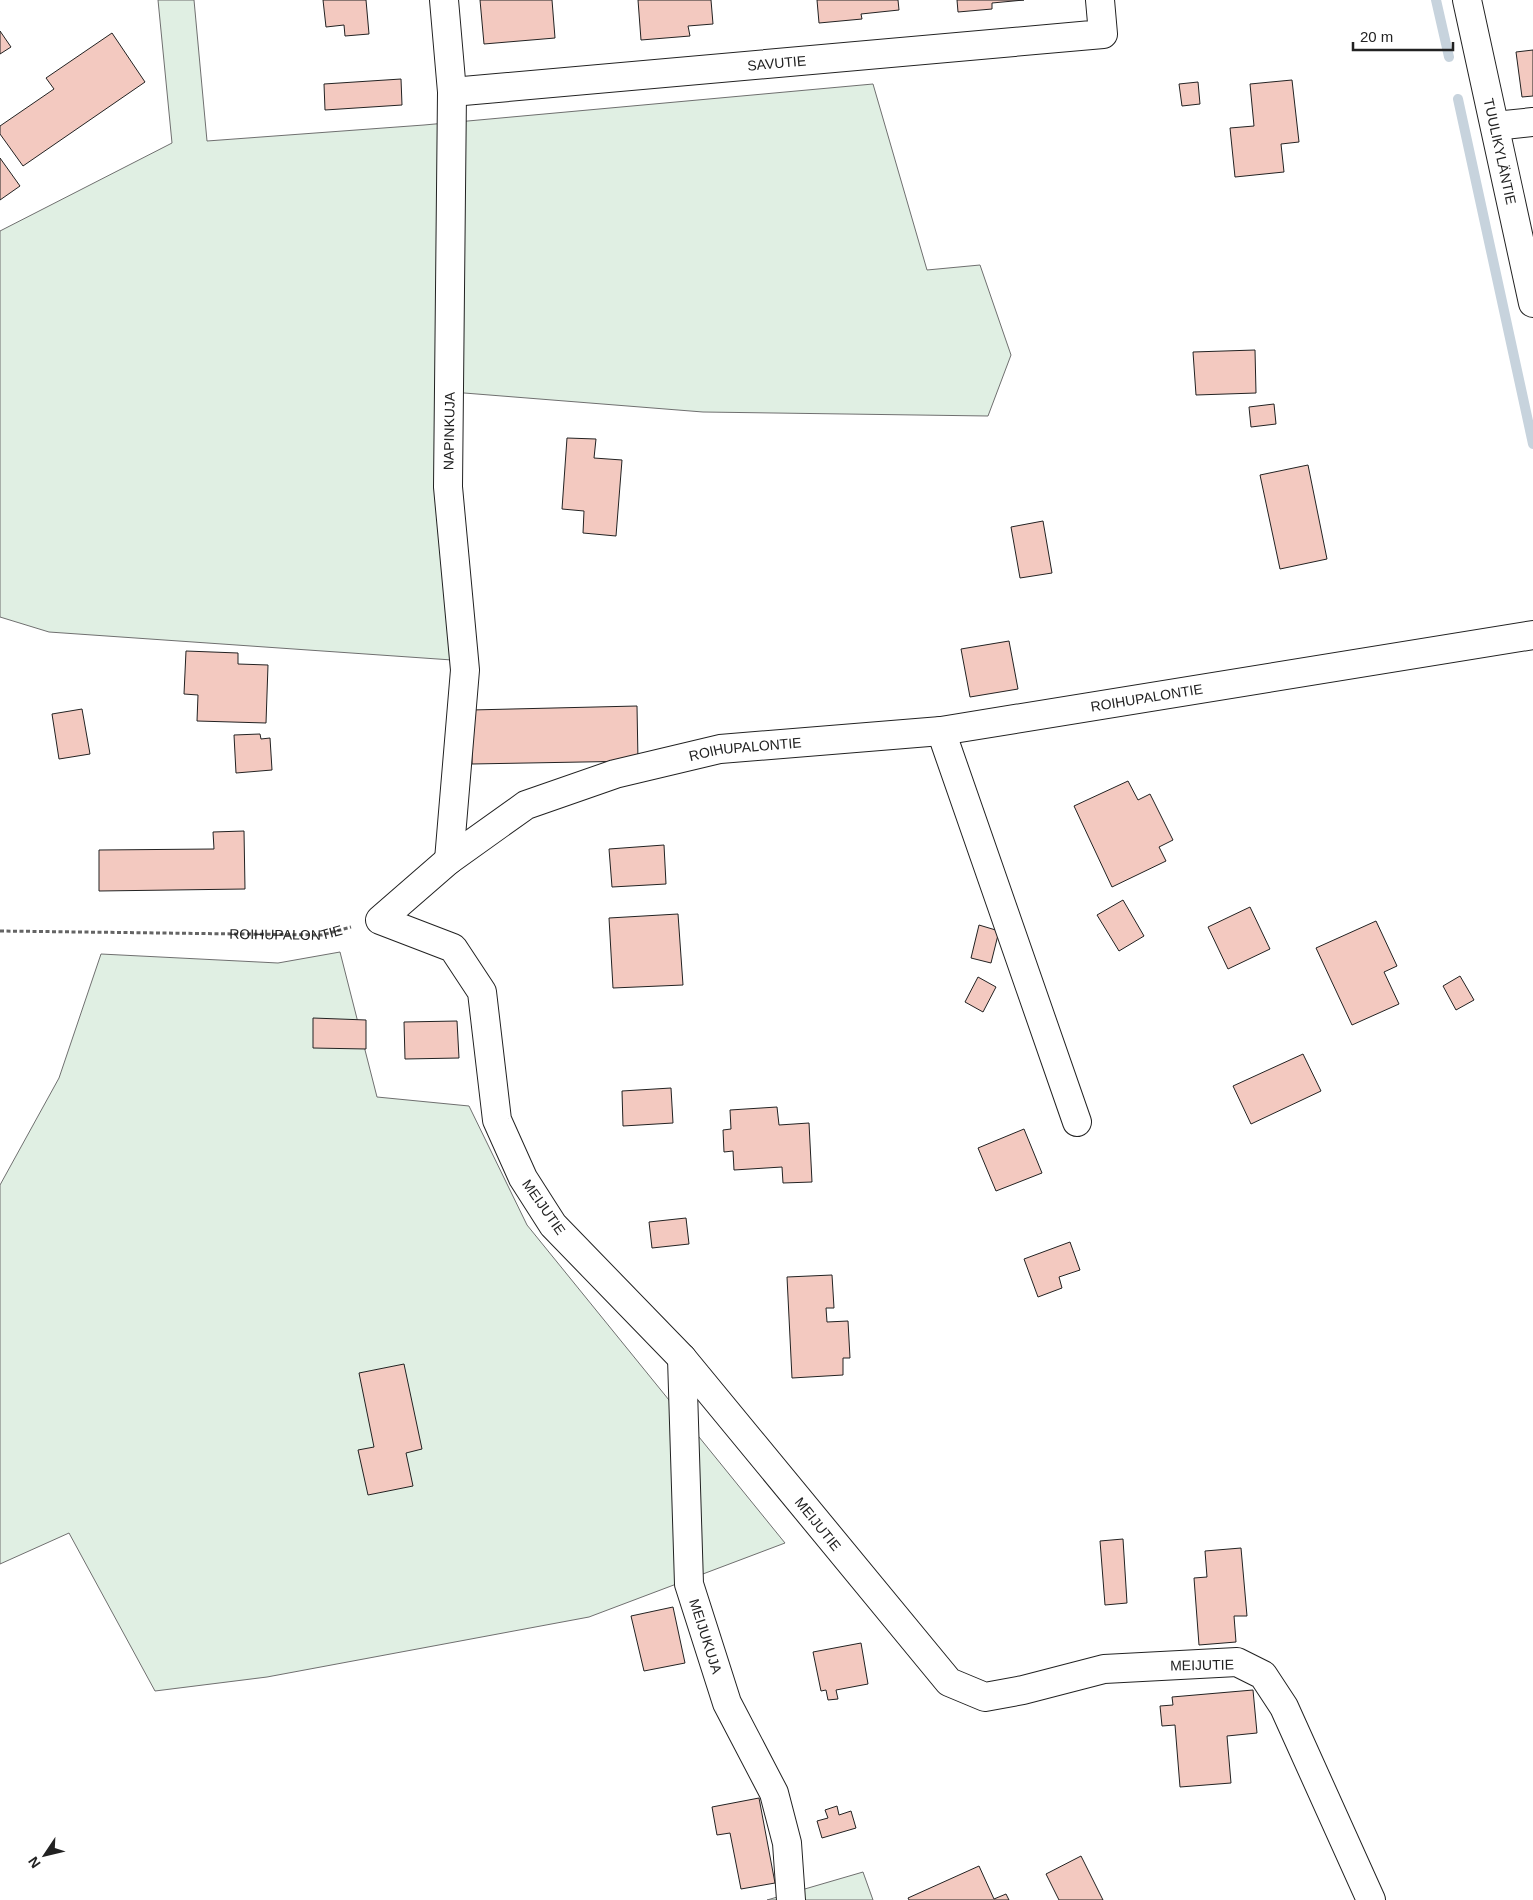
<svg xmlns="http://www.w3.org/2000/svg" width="1533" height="1900" viewBox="0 0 1533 1900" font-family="Arial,sans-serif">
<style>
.green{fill:#e0efe3;stroke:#6f6f6f}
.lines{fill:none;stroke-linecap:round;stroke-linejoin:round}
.stream{stroke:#c7d3dd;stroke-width:10}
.building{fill:#f3c9c0;stroke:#222}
.minor-casing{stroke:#222;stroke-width:30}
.path{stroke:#646464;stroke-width:3;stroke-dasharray:4 2.5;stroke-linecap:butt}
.minor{stroke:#fff;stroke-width:28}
.labels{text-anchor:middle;stroke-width:4;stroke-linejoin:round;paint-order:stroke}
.street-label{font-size:14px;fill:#222;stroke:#fff}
</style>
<rect width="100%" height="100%" fill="#fff"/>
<g class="green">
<polygon points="158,0 194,0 207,141 424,125 873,84 927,270 980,265 1011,355 988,416 703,412 439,391 452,660 49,632 0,617 0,231 172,143"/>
<polygon points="340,952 377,1097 469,1106 527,1225 785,1543 589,1617 267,1677 155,1691 69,1533 0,1564 0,1185 59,1078 101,954 278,963"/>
<polygon points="863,1872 873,1900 767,1900"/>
</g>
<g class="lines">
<g class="stream">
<polyline points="1436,0 1449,57"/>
<polyline points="1458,99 1533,444"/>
</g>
</g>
<g class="building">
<polygon points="323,0 366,0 369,34 345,36 344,25 326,27"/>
<polygon points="480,0 552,0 555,38 484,44"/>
<polygon points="638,0 711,0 713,24 688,26 690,36 641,40"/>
<polygon points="817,0 898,0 899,10 861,14 862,19 819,23"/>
<polygon points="957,0 1024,0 992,3 992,9 958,12"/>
<polygon points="0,31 11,47 0,54"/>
<polygon points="112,33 145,82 23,166 0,134 0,126 54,89 46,78"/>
<polygon points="1533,50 1533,96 1522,97 1516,52"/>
<polygon points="401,79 402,105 325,110 324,84"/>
<polygon points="1292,80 1299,142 1281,144 1284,172 1235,177 1230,128 1254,126 1250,84"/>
<polygon points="1198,82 1200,104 1182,106 1179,84"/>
<polygon points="0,158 20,186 0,200"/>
<polygon points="1255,350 1256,393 1196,395 1193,352"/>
<polygon points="1274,404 1276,424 1251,427 1249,407"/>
<polygon points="567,438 596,439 594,458 622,460 616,536 583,533 584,511 562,509"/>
<polygon points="1308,465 1327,559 1280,569 1260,475"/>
<polygon points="1043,521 1052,573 1020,578 1011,527"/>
<polygon points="1009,641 1018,689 970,697 961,649"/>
<polygon points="186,651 238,653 238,664 268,665 266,723 197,721 198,695 184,694"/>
<polygon points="637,706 638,761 472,764 471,710"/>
<polygon points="82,709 90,754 59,759 52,714"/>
<polygon points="260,734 261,739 270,738 272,770 236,773 234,735"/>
<polygon points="1128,781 1138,800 1150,794 1173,840 1159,847 1166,861 1112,887 1074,806"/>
<polygon points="244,831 245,889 99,891 99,850 214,849 213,832"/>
<polygon points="664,845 666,884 612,887 609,849"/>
<polygon points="1123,900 1144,936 1119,951 1097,915"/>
<polygon points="1250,907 1270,949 1228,969 1208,927"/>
<polygon points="678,914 683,985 613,988 609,918"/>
<polygon points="1376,921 1397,966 1384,972 1399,1004 1352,1025 1316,948"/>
<polygon points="979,925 999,931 991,963 971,958"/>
<polygon points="1460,976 1474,1000 1456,1010 1443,986"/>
<polygon points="978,977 996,987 983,1012 965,1002"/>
<polygon points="313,1018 366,1020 366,1049 313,1048"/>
<polygon points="457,1021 459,1058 405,1059 404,1022"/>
<polygon points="1303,1054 1321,1091 1251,1124 1233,1086"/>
<polygon points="671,1088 673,1123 623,1126 622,1091"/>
<polygon points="777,1107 779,1125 809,1123 812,1182 783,1183 782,1167 734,1170 733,1151 724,1152 723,1130 731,1129 730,1110"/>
<polygon points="1024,1129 1042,1173 996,1191 978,1148"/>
<polygon points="686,1218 689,1244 652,1248 649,1222"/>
<polygon points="1070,1242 1080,1270 1059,1277 1062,1288 1038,1297 1024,1259"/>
<polygon points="832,1275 834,1308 826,1308 827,1322 848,1321 850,1358 843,1358 843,1375 792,1378 787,1277"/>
<polygon points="404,1364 422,1449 406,1453 413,1486 368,1495 358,1450 374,1447 359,1373"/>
<polygon points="1123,1539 1127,1603 1105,1605 1100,1541"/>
<polygon points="1241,1548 1247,1616 1234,1616 1236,1642 1199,1645 1194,1578 1207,1577 1205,1551"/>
<polygon points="673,1607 685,1663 644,1671 631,1616"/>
<polygon points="861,1643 868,1684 836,1690 838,1699 828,1700 826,1690 821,1691 813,1652"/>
<polygon points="1253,1690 1257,1733 1227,1736 1231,1783 1180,1787 1175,1725 1162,1726 1160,1706 1173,1705 1172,1697"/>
<polygon points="759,1798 775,1883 741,1889 730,1833 717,1835 712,1807"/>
<polygon points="837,1806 839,1815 851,1811 856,1828 822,1838 817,1821 828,1818 825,1810"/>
<polygon points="1081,1856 1103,1900 1059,1900 1046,1874"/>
<polygon points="979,1866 994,1899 1006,1894 1009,1900 909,1900 908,1898"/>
</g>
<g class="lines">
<g class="minor-casing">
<g id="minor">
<polyline points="444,0 452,92 448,487 465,670 449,860"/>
<path id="s2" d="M1467,0L1533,303"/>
<path id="s3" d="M452,92L1103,34L1100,0"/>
<polyline points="1495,126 1533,122"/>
<polyline points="941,731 1077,1122"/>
<path id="s4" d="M682,1358L689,1584L727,1703L774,1793L787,1843L791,1900"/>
<path id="s5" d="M1371,1900L1284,1707L1263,1675L1237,1662L1104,1669L1023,1690L985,1697L949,1682L682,1358L553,1225L523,1178L497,1120L482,992L453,948L380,920L449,860L526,805L615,774L720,749L941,731L1533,635"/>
</g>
</g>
<path class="path" id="s1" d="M0,931L322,935L351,927"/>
<use href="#minor" class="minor"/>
</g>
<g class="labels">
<g class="street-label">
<text dy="5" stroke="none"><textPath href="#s3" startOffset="326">SAVUTIE</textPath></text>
<text dy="5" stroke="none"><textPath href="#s2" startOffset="155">TUULIKYLÄNTIE</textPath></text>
<text transform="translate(449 431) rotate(-89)" y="5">NAPINKUJA</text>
<text dy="5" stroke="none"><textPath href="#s5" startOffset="2376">ROIHUPALONTIE</textPath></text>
<text dy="5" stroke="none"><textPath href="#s5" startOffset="1971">ROIHUPALONTIE</textPath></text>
<text dy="5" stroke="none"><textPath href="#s1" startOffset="286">ROIHUPALONTIE</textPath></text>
<text transform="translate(544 1207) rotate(55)" y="5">MEIJUTIE</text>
<text transform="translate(818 1524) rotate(51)" y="5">MEIJUTIE</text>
<text dy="5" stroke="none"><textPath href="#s4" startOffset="281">MEIJUKUJA</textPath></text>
<text transform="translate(1202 1665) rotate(-1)" y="5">MEIJUTIE</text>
</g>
</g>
<g transform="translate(45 1855) rotate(235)" stroke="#ffffff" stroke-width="4" paint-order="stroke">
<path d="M0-4L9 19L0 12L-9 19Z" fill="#222222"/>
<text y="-8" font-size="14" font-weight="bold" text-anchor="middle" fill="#222222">N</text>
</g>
<path d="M1353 42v8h100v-8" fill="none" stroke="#222222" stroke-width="2.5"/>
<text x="1360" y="42" font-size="15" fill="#222222" stroke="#ffffff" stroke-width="4" paint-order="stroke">20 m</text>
</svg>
